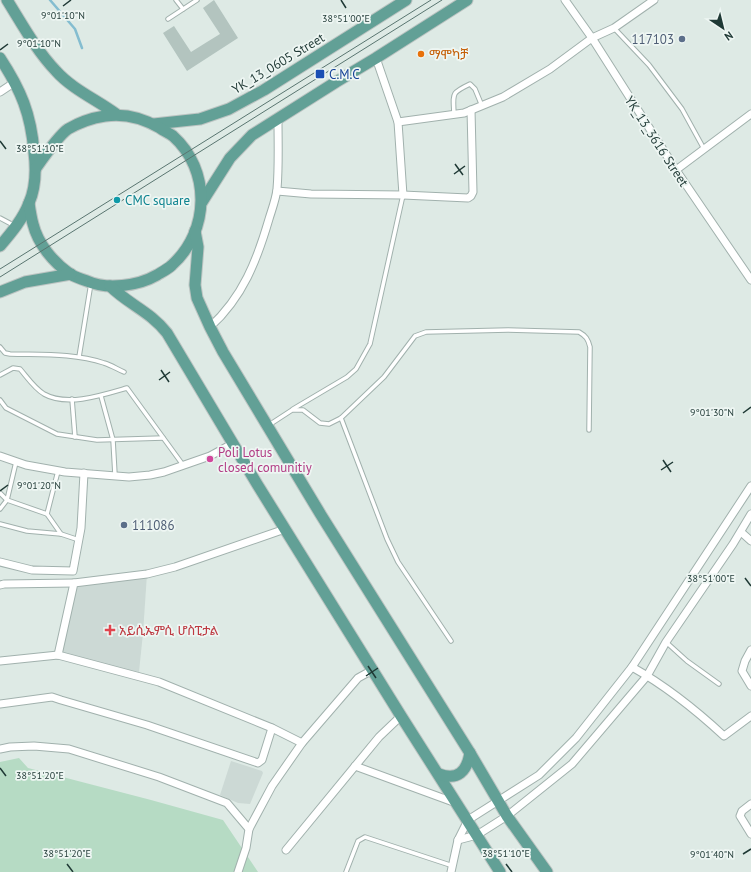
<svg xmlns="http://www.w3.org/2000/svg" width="751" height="872" viewBox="0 0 751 872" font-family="'PT Sans','Noto Sans Ethiopic',sans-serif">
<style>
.built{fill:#ccd9d5}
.green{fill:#b6dbc4}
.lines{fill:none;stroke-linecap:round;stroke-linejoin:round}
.stream{stroke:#84bdd0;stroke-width:2.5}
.building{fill:#b3c4bf}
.service-casing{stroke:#a1b1ad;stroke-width:5.5}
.minor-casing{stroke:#a1b1ad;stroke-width:9}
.primary-casing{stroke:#bcc4c2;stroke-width:13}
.service{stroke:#fff;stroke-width:3.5}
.minor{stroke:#fff;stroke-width:7}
.primary{stroke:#62a096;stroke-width:11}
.tram{stroke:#597570;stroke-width:1}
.ticks{fill:none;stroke:#1f3935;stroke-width:1.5}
.service-dot{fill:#5c6f8a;stroke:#eef6f3;stroke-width:1.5}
.food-dot{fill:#e8710a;stroke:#eef6f3;stroke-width:1.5}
.transit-dot{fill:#1a4fb4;stroke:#eef6f3;stroke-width:1.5}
.culture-dot{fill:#0f9aa8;stroke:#eef6f3;stroke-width:1.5}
.hotel-dot{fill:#d1479c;stroke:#eef6f3;stroke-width:1.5}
.health-dot{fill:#e0444e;stroke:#eef6f3;stroke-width:1.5}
.labels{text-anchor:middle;stroke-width:3.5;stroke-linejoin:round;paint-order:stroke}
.service-label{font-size:13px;fill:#4e5e75;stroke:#eef6f3;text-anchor:end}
.food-label{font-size:13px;fill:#c56008;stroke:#eef6f3;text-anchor:start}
.street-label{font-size:13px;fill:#1f3935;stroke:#eef6f3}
.transit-label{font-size:13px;fill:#164399;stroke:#eef6f3;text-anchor:start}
.culture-label{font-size:13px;fill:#0d838f;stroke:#eef6f3;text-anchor:start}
.hotel-label{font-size:13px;fill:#b23c85;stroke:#eef6f3;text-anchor:start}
.health-label{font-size:13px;fill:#be3a42;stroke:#eef6f3;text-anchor:start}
.ticks-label{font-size:10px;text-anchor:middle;fill:#1f3935;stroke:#eef6f3;stroke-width:3.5;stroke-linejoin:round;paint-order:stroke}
</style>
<rect width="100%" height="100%" fill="#deeae5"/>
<g class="built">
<polygon points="147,574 143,633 139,672 58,655 74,583"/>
<polygon points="231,761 262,771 263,773 250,804 238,803 220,795"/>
</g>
<polygon class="green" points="19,758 28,768 151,800 223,820 258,872 0,872 0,762"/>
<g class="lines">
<polyline class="stream" points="50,0 75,29 82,48"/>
</g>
<polygon class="building" points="214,0 238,38 187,71 163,33 174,26 191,52 207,42 220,34 203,8"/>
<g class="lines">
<g class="service-casing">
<g id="service">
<polyline points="176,0 183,9"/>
<polyline points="168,19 197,0"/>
<polyline points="614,28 649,65 682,109 704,149"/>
<path d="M454,114C453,93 451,93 470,84L475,89L482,106"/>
<polyline points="0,218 15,226"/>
<path d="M0,347L5,353L10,354C40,355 74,353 104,363C111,365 117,369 124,372"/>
<polyline points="79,357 91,283"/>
<path d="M0,375L13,368L20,369C27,377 34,388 44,394C67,407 103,395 127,388L183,465"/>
<polyline points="101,396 113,440 115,475"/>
<polyline points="72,399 75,437"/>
<polyline points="0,400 6,408 57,434 97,440 163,438"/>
<polyline points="293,409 347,377 356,369 370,344 403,195"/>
<polyline points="341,418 387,539 398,562 451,641"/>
<path d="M269,425L292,410H303L320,423L329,424L341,418L384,377L415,336L426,332L508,330L579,332C586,336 588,339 590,347L589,430"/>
<polyline points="0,493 7,500 47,514 61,534 79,540"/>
<polyline points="0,509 7,500 16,462"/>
<polyline points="47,514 58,471"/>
<polyline points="0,524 27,531 61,534"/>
<polyline points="666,642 687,661 719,684"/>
<polyline points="346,872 358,841 365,837 453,866"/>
</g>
</g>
<g class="minor-casing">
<g id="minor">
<polyline points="565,0 592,38 676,170 751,280"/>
<polyline points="376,58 398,122 403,195"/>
<polyline points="0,92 15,82"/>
<polyline points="398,122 464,113 503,97 550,69 592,38 614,28 654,0"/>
<polyline points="676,170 751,114"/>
<polyline points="277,191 311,194 403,195 468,198 471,196 473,192 471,110"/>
<path d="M210,327C243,297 257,260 269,219C272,209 276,199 277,189C279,166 278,142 278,119"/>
<polyline points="0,456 26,465 65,472 129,477 150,475 164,472 210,456 232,444"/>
<polyline points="741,532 751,541"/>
<polyline points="0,562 32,570 73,571 81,528 84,473"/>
<polyline points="0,585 4,584 74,583"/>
<polyline points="751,650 745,661 742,671 751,686"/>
<polyline points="58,655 74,583 147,574 175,567 285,529"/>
<polyline points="0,661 58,655 159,682 272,728 302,743"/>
<path d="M632,667C666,686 696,710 724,736L751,716"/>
<polyline points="0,704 52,697 61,700 147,725 258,763 262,760 272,728"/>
<polyline points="0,749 10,747 34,746 69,749 159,777 227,803 249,829 246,848 238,872"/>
<polyline points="355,766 456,803"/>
<polyline points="751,804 742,811 740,816 751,834"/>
<polyline points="249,829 272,786 302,743 358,678 367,673 374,672"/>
<polyline points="458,840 477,835 507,816 572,764 647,676 666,642 733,544 751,514"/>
<polyline points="286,850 379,737 401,716"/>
<polyline points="451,872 458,840 468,820 539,775 576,738 632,667 751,486"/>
</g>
</g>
<g class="primary-casing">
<g id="primary">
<path d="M7,0C22,24 36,50 56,71C72,89 97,100 116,114"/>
<path d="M0,58C21,90 31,114 34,152C36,168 36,187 29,203C23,219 11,233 0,246"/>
<polyline points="154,124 200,119 229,109 264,90 406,0"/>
<polyline points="202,202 230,158 252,135 336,82 376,58 467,0"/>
<path d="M29,203C30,210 31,217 33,224C38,244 53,262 70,274C75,277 81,279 87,281C107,290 138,286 157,275C162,272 168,269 172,265C210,231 211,170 173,136C169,133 164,131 160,128C143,118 125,113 105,116C92,118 80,122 68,129C59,135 43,158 36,168"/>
<polyline points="195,231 198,247 195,285 197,298 210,327 223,352 321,515 470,753 507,816 547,872"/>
<path d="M110,286C128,304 151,312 167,333L257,484L401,716L500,872"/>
<polyline points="0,292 25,282 71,274"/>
<path d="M439,774C458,781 467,771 470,753"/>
</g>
</g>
<use href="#service" class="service"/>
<use href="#minor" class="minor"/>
<use href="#primary" class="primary"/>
<g class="tram">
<polyline points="0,269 431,0"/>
<polyline points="0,277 442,0"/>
</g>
</g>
<path class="ticks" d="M341,0L346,8M63,6L71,0M0,50L8,44M0,141L6,149M455,164L463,175M454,174L465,166M161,370L169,382M159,380L170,372M743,413L751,407M663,460L671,472M661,470L673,462M0,491L8,485M745,578L751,586M368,666L376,678M366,676L378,668M0,768L6,776M743,854L751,849M67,864L73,872M506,864L512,872"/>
<g class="service-dot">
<circle cx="682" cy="39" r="4"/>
<circle cx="124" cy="525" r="4"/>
</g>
<circle class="food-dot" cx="421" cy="54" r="4"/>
<rect class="transit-dot" x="315" y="69" width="10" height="10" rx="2"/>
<circle class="culture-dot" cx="117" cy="200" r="4"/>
<circle class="hotel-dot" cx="210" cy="459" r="4"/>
<path class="health-dot" d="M108 624h4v4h4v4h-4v4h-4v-4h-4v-4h4z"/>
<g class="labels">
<g class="service-label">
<text x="674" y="44">117103</text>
<text x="132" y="530" text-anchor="start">111086</text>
</g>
<g class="food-label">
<text x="429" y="59">ማሞካቻ</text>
</g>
<g class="street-label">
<text transform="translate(278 63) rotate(-31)" y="5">YK_13_0605 Street</text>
<text transform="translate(657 141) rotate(57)" y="5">YK_13_3616 Street</text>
</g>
<g class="transit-label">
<text x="329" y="79">C.M.C</text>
</g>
<g class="culture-label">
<text x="125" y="205">CMC square</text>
</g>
<g class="hotel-label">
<text x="218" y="457">Poli Lotus<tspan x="218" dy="15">closed comunitiy</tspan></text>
</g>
<g class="health-label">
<text x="119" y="635">አይሲኤምሲ ሆስፒታል</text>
</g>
</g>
<g class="ticks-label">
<text x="63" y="19">9°01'10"N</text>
<text x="346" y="22">38°51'00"E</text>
<text x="39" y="47">9°01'10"N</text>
<text x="40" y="152">38°51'10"E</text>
<text x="712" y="416">9°01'30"N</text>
<text x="39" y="489">9°01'20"N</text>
<text x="711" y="582">38°51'00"E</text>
<text x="40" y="779">38°51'20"E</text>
<text x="67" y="857">38°51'20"E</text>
<text x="506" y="857">38°51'10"E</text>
<text x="712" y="858">9°01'40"N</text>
</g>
<g transform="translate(723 28) rotate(145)" stroke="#eef6f3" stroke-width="3" paint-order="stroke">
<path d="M0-3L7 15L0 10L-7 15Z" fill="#1f3935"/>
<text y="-6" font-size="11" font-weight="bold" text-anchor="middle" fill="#1f3935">N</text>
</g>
</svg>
